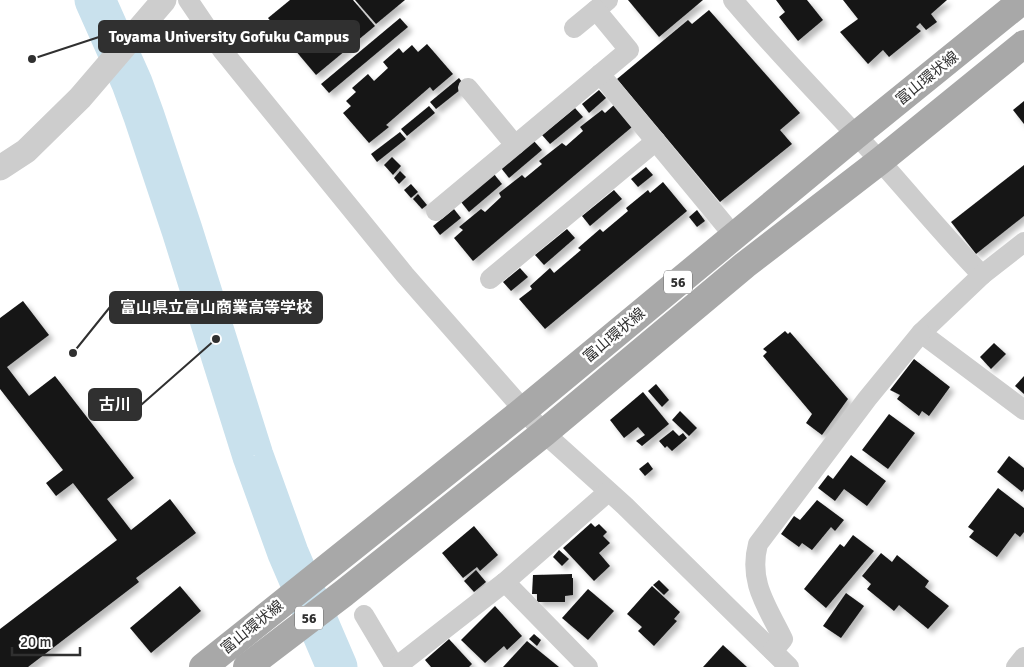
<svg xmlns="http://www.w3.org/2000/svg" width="1024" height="667" viewBox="0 0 1024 667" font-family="Signika,'Noto Sans JP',sans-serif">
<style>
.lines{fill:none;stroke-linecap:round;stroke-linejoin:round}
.river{stroke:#c9e1ed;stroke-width:41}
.building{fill:#171717;filter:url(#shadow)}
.minor{stroke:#cdcdcd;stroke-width:20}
.tertiary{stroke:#cdcdcd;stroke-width:25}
.primary{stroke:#a8a8a8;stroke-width:28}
.labels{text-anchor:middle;stroke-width:5;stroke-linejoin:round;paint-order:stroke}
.shield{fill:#fff;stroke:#6e6e6e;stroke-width:1}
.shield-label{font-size:14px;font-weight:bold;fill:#303030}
.street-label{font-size:15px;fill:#303030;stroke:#fff}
.leader{fill:none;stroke:#303030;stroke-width:2}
.callout-dot{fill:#303030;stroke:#fff;stroke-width:2}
.callout{fill:#303030;stroke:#303030;stroke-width:2}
.callout-label{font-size:16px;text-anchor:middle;font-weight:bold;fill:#fff}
</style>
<defs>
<filter id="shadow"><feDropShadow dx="4.5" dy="4.5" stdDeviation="2.5" flood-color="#0004"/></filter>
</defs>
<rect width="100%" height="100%" fill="#fff"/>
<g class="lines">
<polyline class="river" points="95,0 132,83 144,116 182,230 253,456 288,553 337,667"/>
</g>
<g class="building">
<polygon points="290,0 353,0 375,26 316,75 268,18"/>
<polygon points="355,0 405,0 376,24"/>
<polygon points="628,0 703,0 659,37"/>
<polygon points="776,0 807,0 823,20 798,41 779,17 785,12"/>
<polygon points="843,0 947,0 931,14 937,22 926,30 920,23 916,27 921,31 889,57 883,50 868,64 840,32 858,19"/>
<polygon points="709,10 800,113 780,130 792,144 720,202 617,79 688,20 692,24"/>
<polygon points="400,18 408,27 329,93 321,84"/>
<polygon points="427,44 453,74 433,91 430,87 386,125 389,127 369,143 343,113 351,106 346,101 356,92 352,88 368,74 374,81 388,68 383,62 399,48 403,53 412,45 418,52"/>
<polygon points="459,78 465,86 436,109 430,102"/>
<polygon points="599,90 606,98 589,113 582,104"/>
<polygon points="1024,101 1024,124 1013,110"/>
<polygon points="614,105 632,127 473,261 454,238 463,230 459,227 481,209 485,212 501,197 499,193 522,175 525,178 542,164 539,161 562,143 566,146 583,131 580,127 602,110 605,113"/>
<polygon points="429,106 435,113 407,136 401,129"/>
<polygon points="575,108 583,117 550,144 542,135"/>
<polygon points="400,132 406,139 377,162 371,154"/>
<polygon points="534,141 542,150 509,178 501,168"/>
<polygon points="392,157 401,166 393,175 384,165"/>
<polygon points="1024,165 1024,216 976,254 951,222"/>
<polygon points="646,167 653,175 638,187 631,179"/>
<polygon points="400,171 406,177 399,184 394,178"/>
<polygon points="494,174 502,184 469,212 461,202"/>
<polygon points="663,182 687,211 545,329 519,299 532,289 530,286 550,268 554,273 581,250 578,248 600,229 603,232 628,211 626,208 648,190 650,193"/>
<polygon points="411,184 418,192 411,198 404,190"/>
<polygon points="614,190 622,199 590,226 582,216"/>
<polygon points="418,194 427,205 422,209 413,199"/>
<polygon points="454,209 461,218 440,235 433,226"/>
<polygon points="697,210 705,221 697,227 689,217"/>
<polygon points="567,229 575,238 544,265 535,255"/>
<polygon points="520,268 528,277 511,291 503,282"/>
<polygon points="23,301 49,335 7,367 29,396 55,376 134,478 107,499 131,530 170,499 196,533 136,578 139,582 28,667 0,667 0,629 117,540 73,483 56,496 46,483 63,470 0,389 0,318"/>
<polygon points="785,331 788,334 790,332 848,399 822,435 806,423 812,414 763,356 767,352 763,349"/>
<polygon points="994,343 1006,354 991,369 980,357"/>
<polygon points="914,359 950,387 929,416 922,411 919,416 897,399 900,395 890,390"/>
<polygon points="1024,376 1024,394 1015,386"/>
<polygon points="656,384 669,400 662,407 648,391"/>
<polygon points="643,392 669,424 642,446 636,441 645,435 638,427 624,438 610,420"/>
<polygon points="680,411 697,428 689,436 672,420"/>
<polygon points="889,414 915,433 888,469 862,450"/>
<polygon points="673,430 679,436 683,433 687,438 672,451 667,446 665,448 659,441"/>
<polygon points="851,455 886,481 867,506 844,489 835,501 818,488 828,475 833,479"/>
<polygon points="1009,456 1024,468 1024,489 1022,492 997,472"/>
<polygon points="648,462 653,469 645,476 639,469"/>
<polygon points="998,488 1024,508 1024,532 1020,537 1015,533 997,557 969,537 974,531 968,527"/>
<polygon points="817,500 844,520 835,531 831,527 812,550 802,543 799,547 781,534 794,516 800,520"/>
<polygon points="591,523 595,527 599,524 607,532 603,536 610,543 599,553 610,566 594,581 563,548"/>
<polygon points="474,526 498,555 480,571 477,567 463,578 442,553"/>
<polygon points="853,535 874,551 826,608 804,589 840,544 844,547"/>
<polygon points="559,550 569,559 562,566 553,557"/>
<polygon points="881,553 892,562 897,555 929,581 925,587 949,606 928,629 899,605 894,611 867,589 871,584 862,576"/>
<polygon points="476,570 486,582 474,592 464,581"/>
<polygon points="572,574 572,578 573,578 573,595 565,596 565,602 537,602 537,594 532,594 533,575"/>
<polygon points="659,580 669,590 664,595 653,585"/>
<polygon points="180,586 201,611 151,653 130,628"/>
<polygon points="652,586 680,612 674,619 677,621 654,646 638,631 642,627 627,614"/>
<polygon points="588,589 614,611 588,640 562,618"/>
<polygon points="846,593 864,606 841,638 823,626"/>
<polygon points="495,606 522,636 507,650 504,646 485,663 461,640"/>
<polygon points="534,634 541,640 537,646 529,639"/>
<polygon points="449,639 472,664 469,667 431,667 425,660"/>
<polygon points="527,641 559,667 503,667"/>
<polygon points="723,645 747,667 703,667"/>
</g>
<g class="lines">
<g class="minor">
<polyline points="188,0 222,50 405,275 544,433 625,506 789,667"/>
<path d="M733,0C780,56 831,107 880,161C914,199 946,238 982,275"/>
<polyline points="574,28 608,0"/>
<polyline points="600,74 734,236"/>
<polyline points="468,88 515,145"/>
<polyline points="436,211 629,50 596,10"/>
<polyline points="1024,242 982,275 921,333 1024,410"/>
<polyline points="490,279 656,141"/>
<polyline points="505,582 588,667"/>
<polyline points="364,615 395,667"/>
<path d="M773,651L783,639C767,606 748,582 758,544L867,399L921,333"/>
<polyline points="396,667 505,582 608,492"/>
<polyline points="1016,667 1024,657"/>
</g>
<polyline class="tertiary" points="0,168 26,151 80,98 164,0"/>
<g class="primary">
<polyline points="203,667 524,410 855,136 1023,0"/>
<polyline points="247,667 344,593 544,433 745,265 880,161 1024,44"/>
</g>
</g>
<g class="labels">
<g class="shield">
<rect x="664" y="270.5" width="28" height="23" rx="4"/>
<rect x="295" y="606.5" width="28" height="23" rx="4"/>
</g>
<g class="shield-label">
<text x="678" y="287">56</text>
<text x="309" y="623">56</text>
</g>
<g class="street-label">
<text transform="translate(927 78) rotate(-39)" y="5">富山環状線</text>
<text transform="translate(614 335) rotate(-40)" y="5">富山環状線</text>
<text transform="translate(252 627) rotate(-39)" y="5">富山環状線</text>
</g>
</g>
<path class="leader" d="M32 59L99 37M73 353L110 307M216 339L141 405"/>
<g class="callout-dot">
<circle cx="32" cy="59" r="5"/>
<circle cx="73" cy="353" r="5"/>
<circle cx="216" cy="339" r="5"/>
</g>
<g class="callout">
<rect x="99" y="21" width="260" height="31" rx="5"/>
<rect x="110" y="292" width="212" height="31" rx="5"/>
<rect x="89" y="389" width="52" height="31" rx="5"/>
</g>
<g class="callout-label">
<text x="229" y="42">Toyama University Gofuku Campus</text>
<text x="216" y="313">富山県立富山商業高等学校</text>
<text x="115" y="410">古川</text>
</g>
<path d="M12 647v8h68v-8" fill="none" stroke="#303030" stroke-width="2.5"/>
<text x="20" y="647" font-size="15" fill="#303030" stroke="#ffffff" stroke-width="4" paint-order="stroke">20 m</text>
</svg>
